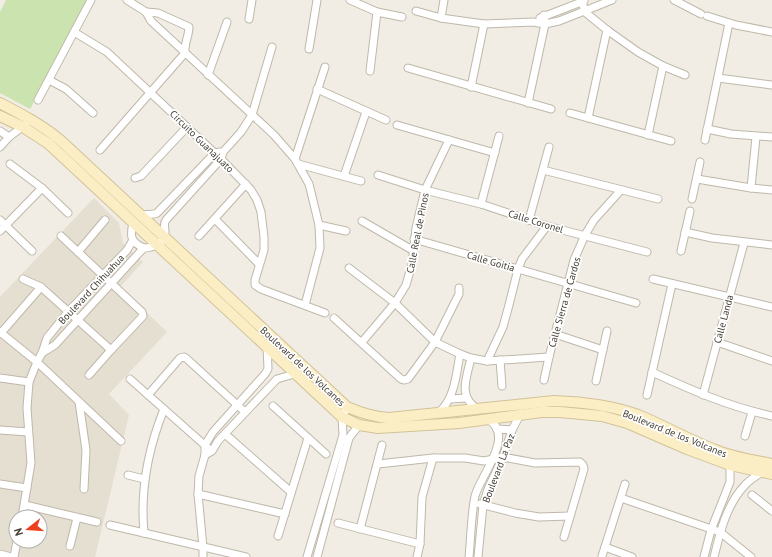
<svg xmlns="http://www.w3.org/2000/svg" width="772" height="557" viewBox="0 0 772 557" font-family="'PT Sans',sans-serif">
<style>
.residential{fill:#e5dfd2;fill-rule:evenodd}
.green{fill:#cbe4af}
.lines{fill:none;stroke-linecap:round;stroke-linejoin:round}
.street-casing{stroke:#bfb8aa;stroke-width:9}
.secondary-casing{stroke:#d2c298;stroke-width:12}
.street{stroke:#fff;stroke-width:7}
.secondary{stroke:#fbeec4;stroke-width:10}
.labels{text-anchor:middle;stroke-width:3.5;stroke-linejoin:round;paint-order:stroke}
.street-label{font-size:10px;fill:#433d34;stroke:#fff}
</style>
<rect width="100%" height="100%" fill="#f1ede4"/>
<path class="residential" d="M94,198L119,223L123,243L143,262L120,287L167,332L109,394L129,415L95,557H0V297ZM16,517H40V541H16Z"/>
<polygon class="green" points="6,0 88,0 30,109 0,93 0,12"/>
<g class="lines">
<g class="street-casing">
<g id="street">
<polyline points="127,0 146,12 151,21 274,135 295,159 309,184 319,225 320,248 305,305"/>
<polyline points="350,0 377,12 402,17"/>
<polyline points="674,0 701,14"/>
<polyline points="582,2 585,12 607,30 638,52 663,66 685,75"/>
<polyline points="416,11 441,18 484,24 533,22 545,24 559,21 612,0"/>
<polyline points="707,16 736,25 772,32"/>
<polyline points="441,18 444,0"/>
<polyline points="540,18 584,1"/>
<polyline points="249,19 252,0"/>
<polyline points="74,32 107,52 221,159 251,190 257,200 261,212 264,237 264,250 255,280 255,285 261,289 325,313"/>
<polyline points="309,49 317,0"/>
<polyline points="408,68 551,109"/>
<polyline points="370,71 377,12"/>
<polyline points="208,75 227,22"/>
<polyline points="718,78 772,85"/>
<polyline points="49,80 66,89 93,113"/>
<polyline points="471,87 484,24"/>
<polyline points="317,89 386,120"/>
<polyline points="38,100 91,0"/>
<polyline points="528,103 545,24 544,15"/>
<polyline points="570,113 671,141"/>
<polyline points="588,118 607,30"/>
<polyline points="397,125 495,153"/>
<polyline points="707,129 731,134 772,137"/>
<polyline points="0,131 9,137"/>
<polyline points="648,135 663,66"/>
<polyline points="705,140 729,23"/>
<polyline points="0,147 9,137 25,125"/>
<path d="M100,150L185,53C184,43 189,36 189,27L158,13L146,12"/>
<polyline points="295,159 325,67"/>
<polyline points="10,164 42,188 68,213"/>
<polyline points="298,164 361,181"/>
<polyline points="543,170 658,199"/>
<polyline points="378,175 425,190 481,204 547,226 647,252"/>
<polyline points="344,176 366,112"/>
<polyline points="135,178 141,176 187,127"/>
<polyline points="697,179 751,188 772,190"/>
<polyline points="751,188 756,137"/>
<polyline points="692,199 700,162"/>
<polyline points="481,204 499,136"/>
<path d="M140,215C145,214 154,215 157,213L215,153L220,152"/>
<polyline points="215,219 259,264"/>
<polyline points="0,220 32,251"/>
<polyline points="529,220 549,147"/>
<polyline points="362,221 414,251"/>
<path d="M133,223C130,236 130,242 144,248"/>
<polyline points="319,225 346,231"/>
<polyline points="0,231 42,188"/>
<polyline points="685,232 712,238 772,245"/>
<polyline points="61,236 142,312 143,316 111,350 89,375"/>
<polyline points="199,236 246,184"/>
<polyline points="414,239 636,303"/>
<polyline points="681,251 690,211"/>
<polyline points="78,252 105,220"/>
<polyline points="349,268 395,303 435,342 460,354 471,358 487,361 549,357"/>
<polyline points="653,279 772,307"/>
<polyline points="41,287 111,350"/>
<polyline points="334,318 401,379 404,380 408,379 435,342 459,294 459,288"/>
<polyline points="0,332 37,362 121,441"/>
<polyline points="1,333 41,287 23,279"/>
<polyline points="555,334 603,350"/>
<polyline points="362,342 395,303 406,285 412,264 416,228 425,190 449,140"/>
<polyline points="717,342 772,361"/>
<path d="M42,353L55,345L139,253L144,248C154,248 164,243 165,232C165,227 163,224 166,220L221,159L223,152L241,132L252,115L272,47"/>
<path d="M471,358C467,377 457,397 478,409"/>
<polyline points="500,360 502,386"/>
<polyline points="487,361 503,327 509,305 518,269 522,259 547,226"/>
<path d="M652,372C691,390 730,407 772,416"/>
<polyline points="0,378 29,382"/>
<polyline points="130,379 208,448"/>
<polyline points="544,380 549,357 574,260 585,235 594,220 621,190"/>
<polyline points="596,381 607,331"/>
<polyline points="148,395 180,358 184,357 187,359 245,412"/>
<polyline points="647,395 672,284"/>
<polyline points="703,395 744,243"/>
<polyline points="450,399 466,398"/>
<polyline points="79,402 86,450 84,489"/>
<polyline points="273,406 326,454"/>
<path d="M438,413C455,399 456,375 460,354"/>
<polyline points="497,429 512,430"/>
<polyline points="0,430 28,432"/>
<polyline points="225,434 291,492"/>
<polyline points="745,436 752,412"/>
<polyline points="205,455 212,451 218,441 277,379 298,373"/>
<polyline points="378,464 433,458 465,458 484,461 503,457 535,463 580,462 583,465 584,469 564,537"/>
<polyline points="128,475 144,479"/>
<polyline points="0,484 27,488"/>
<polyline points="198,494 285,514"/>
<polyline points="752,495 772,511"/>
<polyline points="621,498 720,532 751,557"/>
<polyline points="480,504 515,513 539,517 570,516"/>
<polyline points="25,505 97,522"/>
<polyline points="22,517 31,463 27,408 29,382 37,362 42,353 47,338 68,312 127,250 133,240"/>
<polyline points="338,523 420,544"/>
<polyline points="110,525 246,557"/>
<polyline points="360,529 382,445"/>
<path d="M144,533C140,490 148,449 164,409"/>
<polyline points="278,536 308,438"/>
<polyline points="70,546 77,518"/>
<polyline points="605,547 632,557"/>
<polyline points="0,554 11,557"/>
<polyline points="602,556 625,484"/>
<polyline points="14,557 17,541"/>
<polyline points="203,557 203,547 198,494 199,476 205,455 205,445 213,432 265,374 268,369 267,346"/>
<polyline points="307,557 343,435 342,417 347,407"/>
<polyline points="317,557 349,438 359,425"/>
<polyline points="417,557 420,544 422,497 433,458"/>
<path d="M469,557C471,537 471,516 475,496C480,476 517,434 487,419"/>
<polyline points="478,557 483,505 488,489 503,457 512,430 521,413"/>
<polyline points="704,557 711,530 730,482 730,465"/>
<path d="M714,557C720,532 727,503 746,484C750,480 756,476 761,473"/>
</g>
</g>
<g class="secondary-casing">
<g id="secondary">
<path d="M0,103C21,114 42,125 60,140L347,407C361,413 373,417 389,418L554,401C582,402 611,405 638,415C663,425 687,439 713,449C731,457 752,460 772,464"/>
<polyline points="0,116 23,127 49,144 342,417 359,425 378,428 459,423 542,412 560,412 602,416 627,423 687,449 730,465 772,474"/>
</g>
</g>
<use href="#street" class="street"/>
<use href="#secondary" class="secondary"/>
</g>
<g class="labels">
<g class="street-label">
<text transform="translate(202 141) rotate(44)" y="4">Circuito Guanajuato</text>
<text transform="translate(536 221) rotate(17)" y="4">Calle Coronel</text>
<text transform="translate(417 233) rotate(-79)" y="4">Calle Real de Pinos</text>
<text transform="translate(491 261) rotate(16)" y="4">Calle Goitia</text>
<text transform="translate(91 289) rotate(-47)" y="4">Boulevard Chihuahua</text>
<text transform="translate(564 302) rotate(-74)" y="4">Calle Sierra de Cardos</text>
<text transform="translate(723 319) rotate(-75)" y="4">Calle Landa</text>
<text transform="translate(303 366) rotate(43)" y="4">Boulevard de los Volcanes</text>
<text transform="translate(675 433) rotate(22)" y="4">Boulevard de los Volcanes</text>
<text transform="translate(498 468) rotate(-69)" y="4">Boulevard La Paz</text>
</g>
</g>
<g transform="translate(28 529) rotate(253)"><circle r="19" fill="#ffffff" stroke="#b4b1ae"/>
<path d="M0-3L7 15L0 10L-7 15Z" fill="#ee3f1e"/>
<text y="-6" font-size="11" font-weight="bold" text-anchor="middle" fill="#433d34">N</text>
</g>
</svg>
